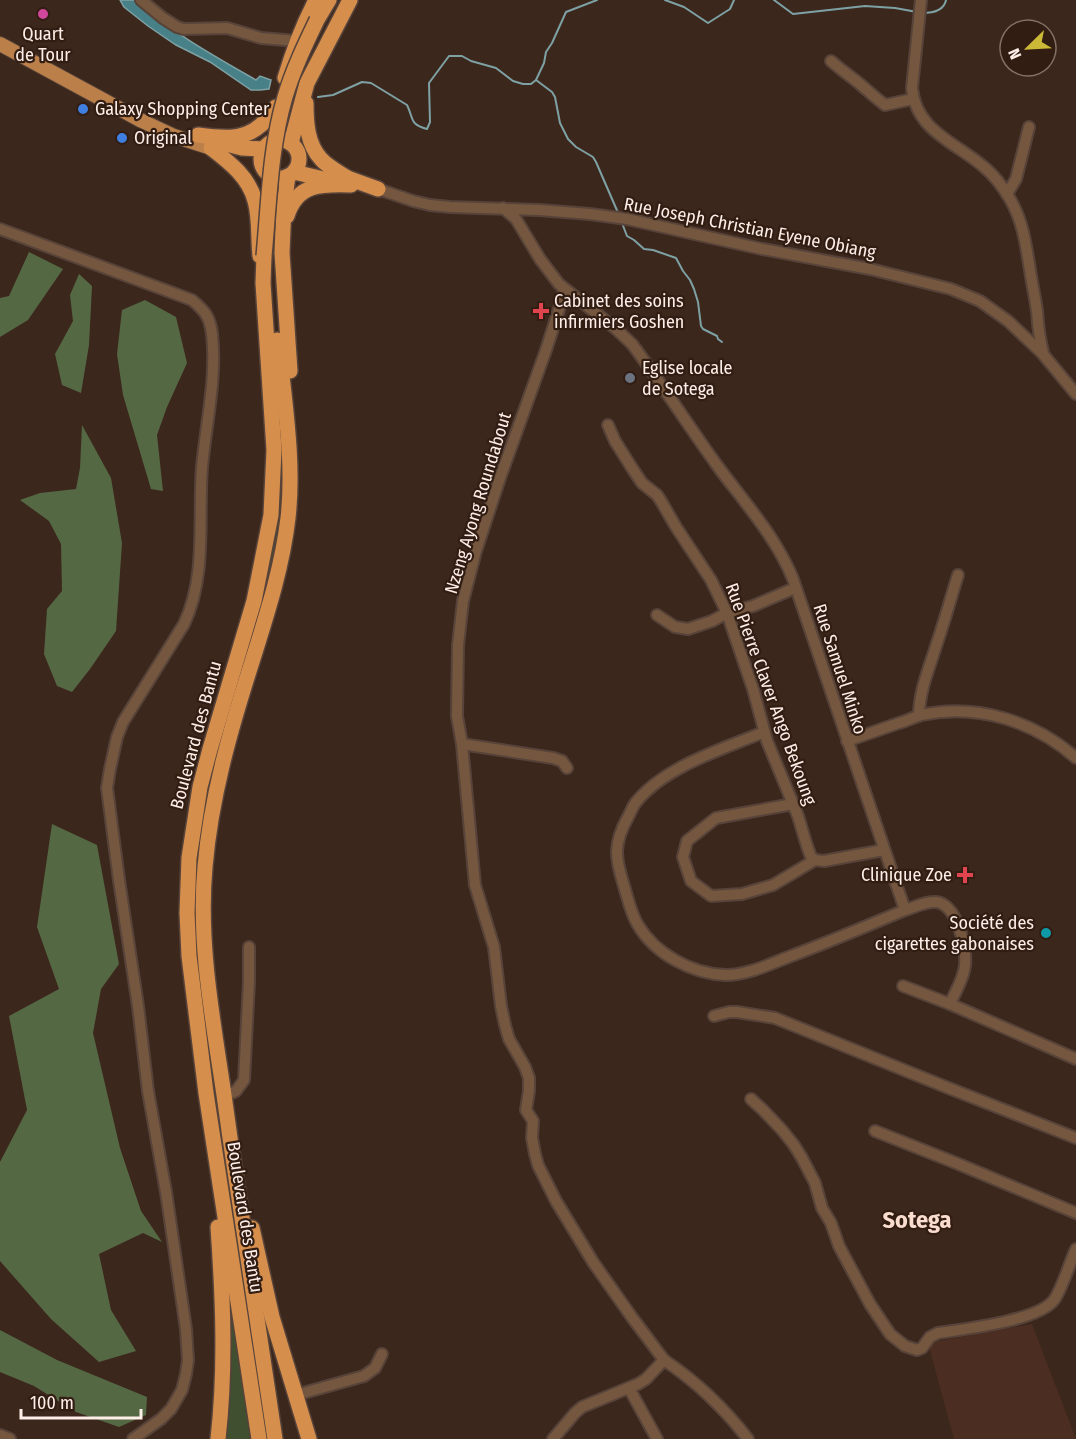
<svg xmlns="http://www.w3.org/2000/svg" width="1076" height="1439" viewBox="0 0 1076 1439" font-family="'Fira Sans Condensed',sans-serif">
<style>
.built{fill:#4b2e21}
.green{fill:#3f4f30}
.forest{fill:#556844}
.water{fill:#488087;stroke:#7ea1a4;stroke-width:1.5}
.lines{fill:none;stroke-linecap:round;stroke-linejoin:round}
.stream{stroke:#7ea1a4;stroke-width:2}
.minor-casing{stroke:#574339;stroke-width:14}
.major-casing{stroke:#574339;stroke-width:16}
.highway-casing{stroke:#574339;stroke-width:18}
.minor{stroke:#74573e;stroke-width:10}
.major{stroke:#bb7f49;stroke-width:14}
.highway{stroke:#d68e4c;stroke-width:15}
.highway-bridge-casing{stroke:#574339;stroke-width:18;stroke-linecap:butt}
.highway-bridge{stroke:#d68e4c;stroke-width:15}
.hotel-dot{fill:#d1479c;stroke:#321d13;stroke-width:2}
.shop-dot{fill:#3f7fe0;stroke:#321d13;stroke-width:2}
.health-dot{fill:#e0444e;stroke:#321d13;stroke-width:2}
.worship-dot{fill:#6b7280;stroke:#321d13;stroke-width:2}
.culture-dot{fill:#0f9aa8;stroke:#321d13;stroke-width:2}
.labels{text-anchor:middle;stroke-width:4.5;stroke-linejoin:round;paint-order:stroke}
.poi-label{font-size:18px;fill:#fdeee7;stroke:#321d13;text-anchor:start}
.street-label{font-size:18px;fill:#fdeee7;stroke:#321d13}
.district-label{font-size:24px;font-weight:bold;fill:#faddcf;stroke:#321d13}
</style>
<rect width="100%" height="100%" fill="#3c271d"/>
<polygon class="built" points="1032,1324 1076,1439 954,1439 928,1343"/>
<g class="green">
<polygon points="280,395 285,499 272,575 209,791 200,866 270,1439 264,1439 200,1012 192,890 201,807 251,629"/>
<polygon points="230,1289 250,1439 224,1439 228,1311"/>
</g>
<g class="forest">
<polygon points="29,252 63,269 28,320 0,337 0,298 9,296"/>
<polygon points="79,274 92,286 89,345 81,393 62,385 55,354 73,321 70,295"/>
<polygon points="145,300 176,317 187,363 167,407 157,435 163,491 151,489 123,395 117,354 122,310"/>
<polygon points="82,425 111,478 122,543 116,631 90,669 72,692 57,686 44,654 47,609 62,591 61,544 49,521 20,500 40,493 76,489 80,468"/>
<polygon points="52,824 97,845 119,964 101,989 93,1033 120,1148 141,1211 162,1242 143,1233 99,1254 111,1310 136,1351 99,1362 51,1319 0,1261 0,1162 27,1110 9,1016 59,989 37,927"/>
<polygon points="0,1330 57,1360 147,1397 146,1415 119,1427 76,1412 34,1386 0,1372"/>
</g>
<path class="water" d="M120,0H136C172,33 214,56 256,80L260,76L271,80L269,89L260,90H251L210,62L176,45L148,26L124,7Z"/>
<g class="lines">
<g class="stream">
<polyline points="665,0 684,7 708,23 730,9 734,0"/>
<polyline points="774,0 793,14 865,6 895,8 917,12"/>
<path d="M922,13C932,13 944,11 946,0"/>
<polyline points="536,80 552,92 555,97 560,123 568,139 576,147 593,157 596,162 619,215"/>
<path d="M318,97L333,95L362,82L371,83L407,105C414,119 409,124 427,129L430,122L429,83L449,56H462L471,61L496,68L513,81L523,84H531L536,80L544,63L546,52L552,43L566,12L597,0"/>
<polyline points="622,223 627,236 634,240 644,249 653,250 676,258 683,271 690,280 694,289 698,302 701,326 703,329 717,336 718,339 722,342"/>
</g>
<g class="minor-casing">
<g id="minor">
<polyline points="141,0 163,18 177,27 184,29 227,28 261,38 297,41"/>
<path d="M921,0L912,88C916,131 955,142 984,167C994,175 1003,187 1010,199C1023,221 1026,245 1030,270C1032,284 1035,297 1037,311C1038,325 1039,338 1043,352"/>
<path d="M831,61C839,68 847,74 855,80C865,88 874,97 885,105L913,99"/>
<polyline points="378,189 413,201 430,205 450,207 539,210 590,214 627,219 762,249 870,269 951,289 980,301 1008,321 1042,353 1076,394"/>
<polyline points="1007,194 1016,179 1029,127"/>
<path d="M503,208L516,219L540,259L559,284L615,328L632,344C662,384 689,427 719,468C745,503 776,537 793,579L905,910C915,907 926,901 936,902C957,904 967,948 965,965C964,979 955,992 950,1004L1076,1059"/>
<path d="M0,229L192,300C205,311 210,317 212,334C217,378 206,423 202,467C198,519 207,576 184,624L123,722L117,737L110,769L107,788L119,880L138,1006L148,1091L166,1192L186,1329L188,1360L186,1374L182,1390L171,1409L161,1419L133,1439"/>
<polyline points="564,289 561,303 546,350 500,478 476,551 463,601 458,645 457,716 462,744 475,885 494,947 501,1006 505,1025 509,1039 525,1067 529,1078 529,1091 526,1110 533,1121 532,1138 535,1154 538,1165 556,1201 593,1262 631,1316 664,1360"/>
<polyline points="608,425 615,441 632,468 642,483 657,495 661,501 676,527 711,580 727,613 753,689 767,741 798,816 807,846 811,857 815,860"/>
<polyline points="657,615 675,627 688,629 712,621 727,613 753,606 795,588"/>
<path d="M919,716C919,691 930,666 937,643C945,620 951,597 958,575"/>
<path d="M764,732C723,749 666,766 637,801C633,805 631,812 628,817C613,844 615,858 624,886C628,899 631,914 638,925C655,954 692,974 726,975C748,975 770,964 791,956C829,942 867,926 905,910"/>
<path d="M847,741C864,735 882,729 899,723C907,721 914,717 921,715C977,703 1034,721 1076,758"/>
<polyline points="462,744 553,758 562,761 567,768"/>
<polyline points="793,804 716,818 687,841 683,857 691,881 711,896 742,894 773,885 815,860"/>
<polyline points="815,860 824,861 884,850"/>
<polyline points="903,986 950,1004"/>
<polyline points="714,1016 729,1012 737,1012 775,1018 946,1087 1076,1138"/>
<polyline points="224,1097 236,1091 244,1080 249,982 249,947"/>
<path d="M751,1099L763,1110L782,1130L794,1145L802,1158L815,1183L822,1208L831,1223L839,1246L870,1304L890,1334L905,1346L917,1350L922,1348L930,1337L938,1333C964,1329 1038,1321 1054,1300C1062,1289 1070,1262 1076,1249"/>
<polyline points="875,1131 956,1163 1076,1213"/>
<polyline points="629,1388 657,1439"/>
<polyline points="296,1395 364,1376 375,1368 382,1354"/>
<polyline points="0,1435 10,1439"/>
<path d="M553,1439L575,1413L582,1407L638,1384L646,1379L664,1360C697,1382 724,1408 748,1439"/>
</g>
</g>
<g class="major-casing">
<polyline id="major" points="0,44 142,121 174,136 211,148"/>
</g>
<g class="highway-casing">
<g id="highway">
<polyline points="317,20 329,0"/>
<path d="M285,78C293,51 303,25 316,0"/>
<path d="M306,103C306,122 307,144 321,159C328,167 340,173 349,179"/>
<path d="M198,135C220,138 243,141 261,125C267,120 272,113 276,107"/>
<circle cx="280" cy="159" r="19"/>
<polyline points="218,142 242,148 263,149"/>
<polyline points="291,143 307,83 350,0"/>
<path d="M211,148C229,162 249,177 255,201C260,218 258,238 260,256"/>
<polyline points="294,172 332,181"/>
<polyline points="288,176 284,205 282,253 290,371"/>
<polyline points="342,176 378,189"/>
<path d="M287,216C297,183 322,184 351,185"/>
<path d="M218,1227C223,1298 226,1369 218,1439"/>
<polyline points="252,1228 272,1317 309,1439"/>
<polyline points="259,1439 206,1093 189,956 187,913 189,858 200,787 210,749 254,601 271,515 274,450 263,283 264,256"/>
<path d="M275,1439C257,1325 240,1210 224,1095C213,1020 198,943 205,867C211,797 230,731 251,665C266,617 282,569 288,518C293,474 288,428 283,384C281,369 278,355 277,340"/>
</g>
</g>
<use href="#minor" class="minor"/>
<use href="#major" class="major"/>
<use href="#highway" class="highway"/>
<g class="highway-bridge-casing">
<path id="highway-bridge" d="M264,256C269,203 270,148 285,97C293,70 305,45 317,20"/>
</g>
<use href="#highway-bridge" class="highway-bridge"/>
</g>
<circle class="hotel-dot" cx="43" cy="14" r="6"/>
<g class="shop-dot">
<circle cx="83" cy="109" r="6"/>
<circle cx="122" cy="138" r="6"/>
</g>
<g class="health-dot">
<path d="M538 302h6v6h6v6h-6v6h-6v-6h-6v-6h6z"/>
<path d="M962 866h6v6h6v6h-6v6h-6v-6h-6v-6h6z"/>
</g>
<circle class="worship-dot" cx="630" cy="378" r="6"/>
<circle class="culture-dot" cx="1046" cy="933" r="6"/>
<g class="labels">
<g class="poi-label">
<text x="43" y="40" text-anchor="middle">Quart<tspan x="43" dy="21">de Tour</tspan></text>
<text x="95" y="115">Galaxy Shopping Center</text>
<text x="134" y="144">Original</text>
<text x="554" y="307">Cabinet des soins<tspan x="554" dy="21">infirmiers Goshen</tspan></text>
<text x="642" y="374">Eglise locale<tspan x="642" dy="21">de Sotega</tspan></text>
<text x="952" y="881" text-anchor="end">Clinique Zoe</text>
<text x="1034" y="929" text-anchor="end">Société des<tspan x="1034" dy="21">cigarettes gabonaises</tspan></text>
</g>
<g class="street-label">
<text transform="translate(750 228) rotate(11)" y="6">Rue Joseph Christian Eyene Obiang</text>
<text transform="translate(478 503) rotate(-73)" y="6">Nzeng Ayong Roundabout</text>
<text transform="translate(840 669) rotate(72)" y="6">Rue Samuel Minko</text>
<text transform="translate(771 694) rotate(70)" y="6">Rue Pierre Claver Ango Bekoung</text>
<text transform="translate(196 735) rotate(-75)" y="6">Boulevard des Bantu</text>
<text transform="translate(245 1217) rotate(81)" y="6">Boulevard des Bantu</text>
</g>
<g class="district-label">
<text x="917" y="1228">Sotega</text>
</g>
</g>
<g transform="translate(1028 48) rotate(246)"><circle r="28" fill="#321d13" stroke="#837168" stroke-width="1.5"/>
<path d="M0-4.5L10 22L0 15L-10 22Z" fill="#cdb938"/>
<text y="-9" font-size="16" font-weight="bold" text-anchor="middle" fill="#fdeee7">N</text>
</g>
<path d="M21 1409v9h120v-9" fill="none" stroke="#fdeee7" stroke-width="3"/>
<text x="30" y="1409" font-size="18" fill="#fdeee7" stroke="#321d13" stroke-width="4.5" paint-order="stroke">100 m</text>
</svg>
